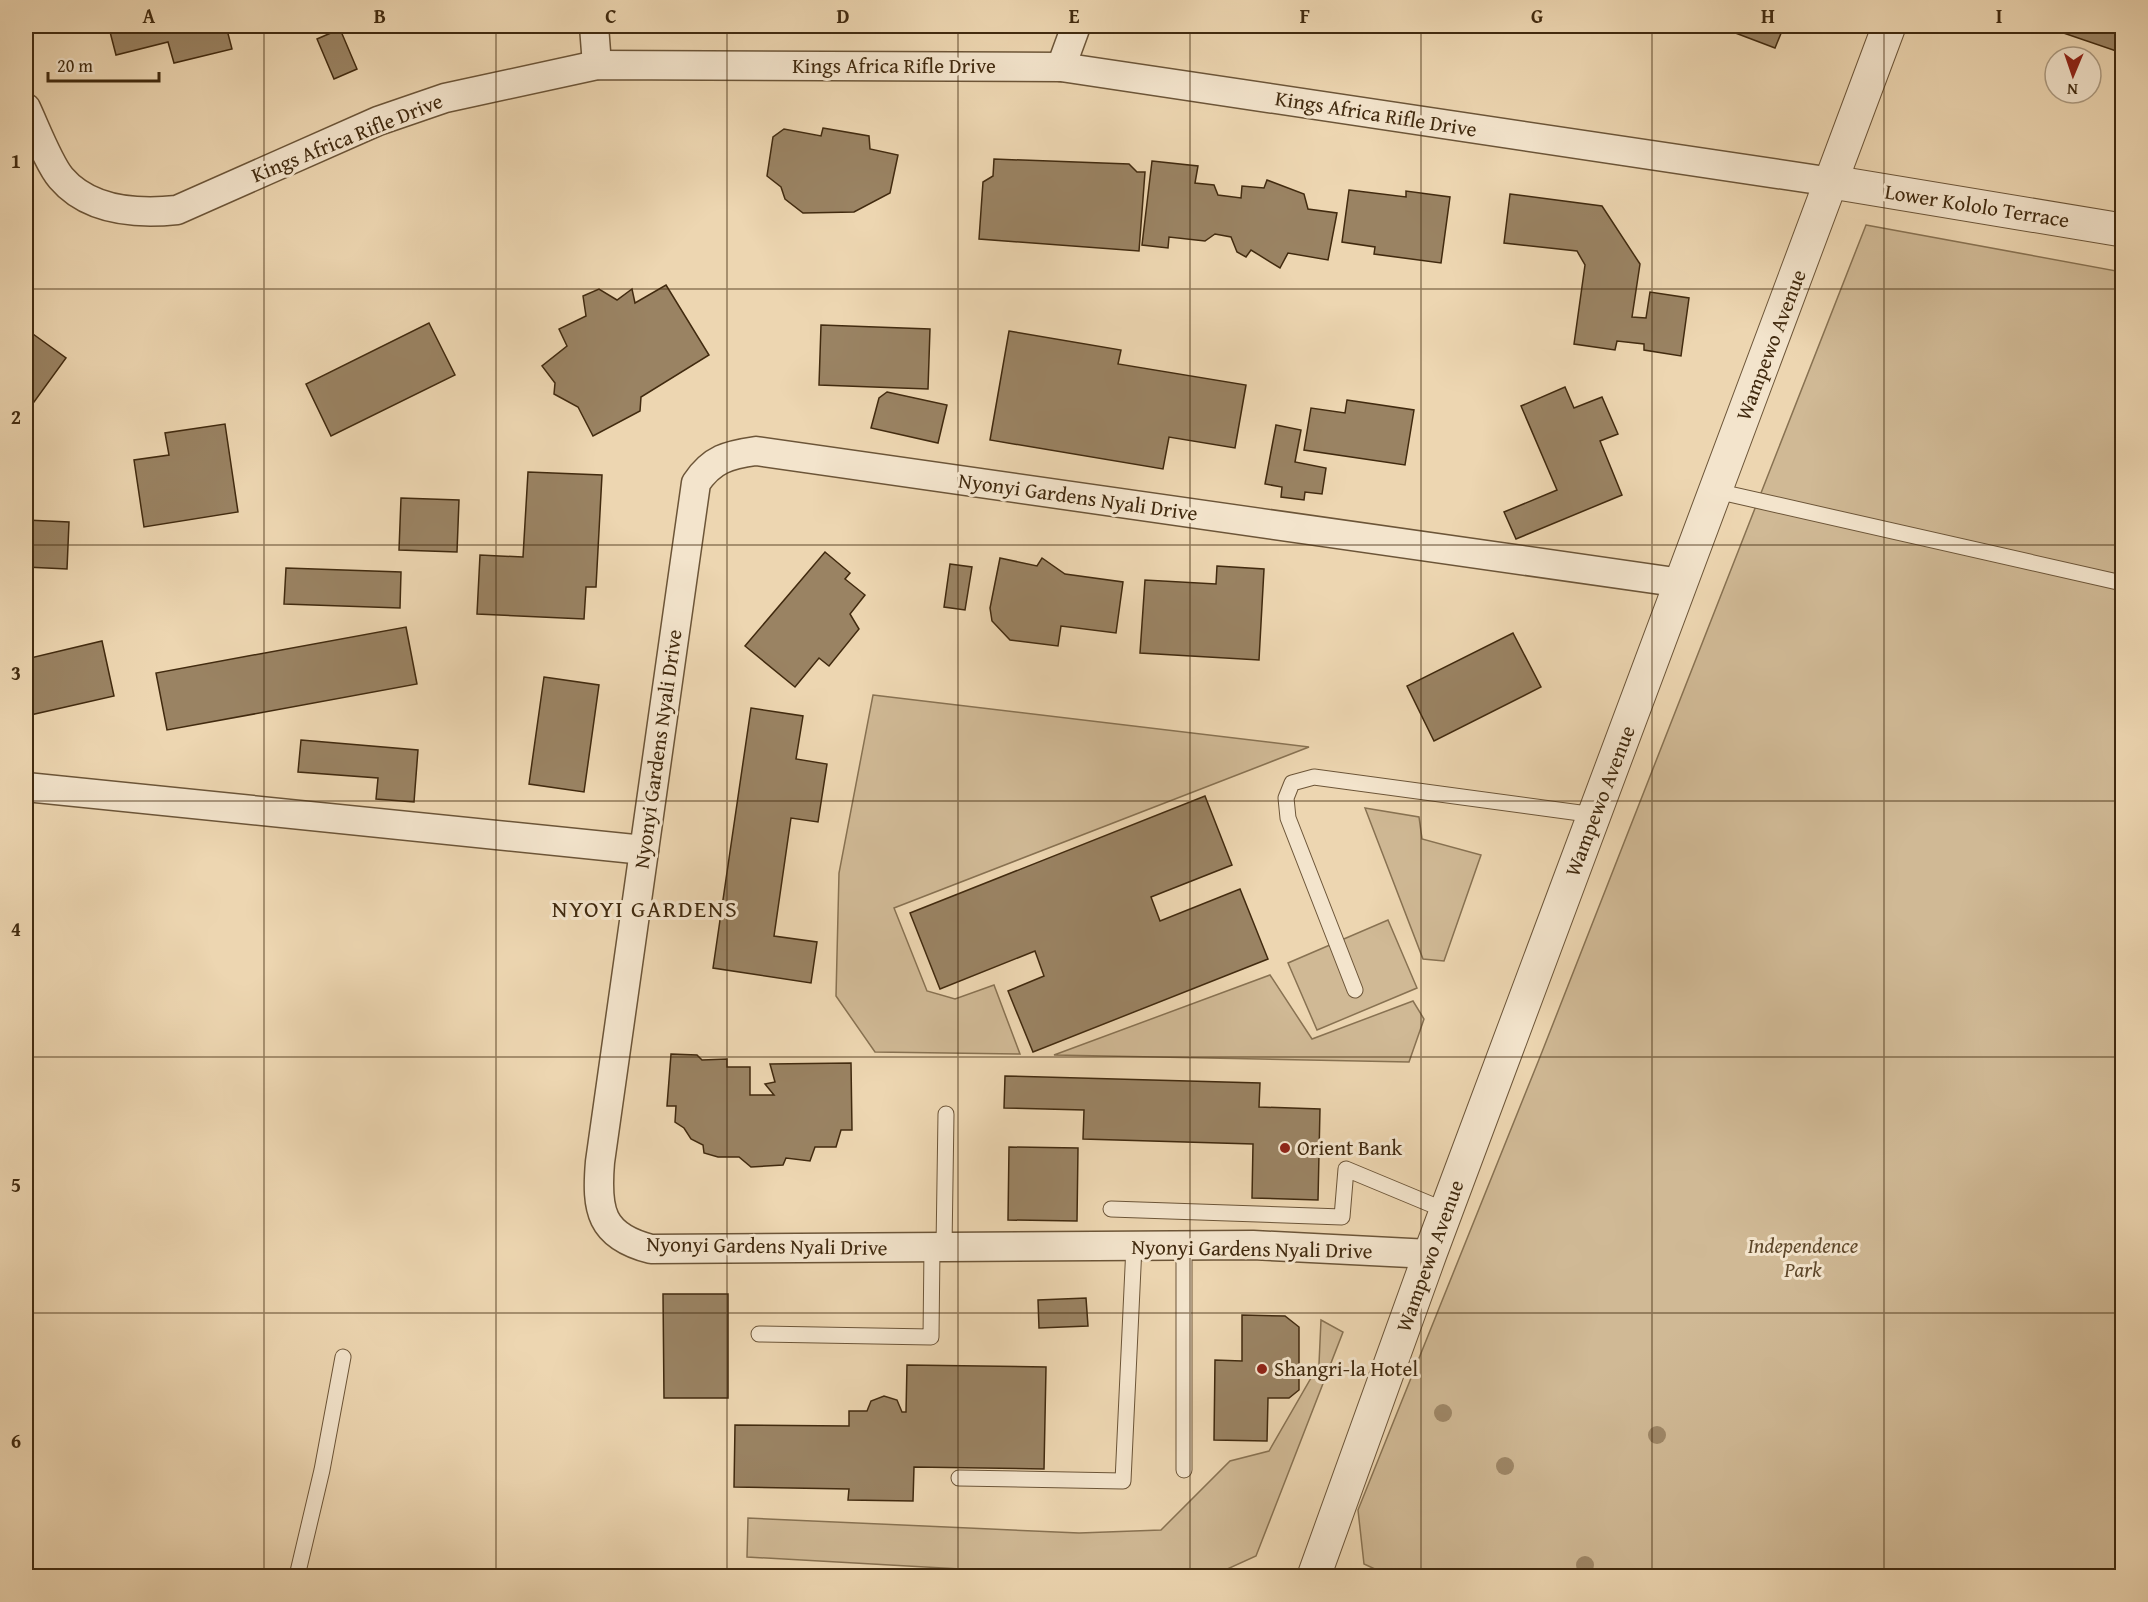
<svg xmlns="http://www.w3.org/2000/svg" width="2148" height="1602" viewBox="0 0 2148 1602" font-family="'Gentium Book Plus',serif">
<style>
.green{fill:#d0b995;stroke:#887252;stroke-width:1.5}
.building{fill:#9a8363;stroke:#412a0f;stroke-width:1.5}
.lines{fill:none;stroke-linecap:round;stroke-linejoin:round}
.service-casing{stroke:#6c5538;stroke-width:17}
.minor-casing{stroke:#6c5538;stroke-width:31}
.tertiary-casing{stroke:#6c5538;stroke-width:35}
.service{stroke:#f3e4cc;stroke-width:15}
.minor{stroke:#f3e4cc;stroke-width:28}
.tertiary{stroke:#f3e4cc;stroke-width:33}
.tree{fill:#9e8767}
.grid{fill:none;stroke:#412a0f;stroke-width:1.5;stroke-opacity:0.55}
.poi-dot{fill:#8f2418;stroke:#f3e4cc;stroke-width:2}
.labels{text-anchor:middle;stroke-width:6;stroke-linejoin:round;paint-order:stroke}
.street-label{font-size:21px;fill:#412a0f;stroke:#f3e4cc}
.poi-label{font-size:21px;fill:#412a0f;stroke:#f3e4cc;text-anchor:start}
.park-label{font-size:21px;font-style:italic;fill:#5e472a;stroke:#f3e4cc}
.quarter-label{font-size:24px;letter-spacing:1.5px;fill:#412a0f;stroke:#f3e4cc}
.neatline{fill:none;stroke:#412a0f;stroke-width:2}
.grid-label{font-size:20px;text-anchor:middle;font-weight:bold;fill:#412a0f}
</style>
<rect width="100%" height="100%" fill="#edd6b1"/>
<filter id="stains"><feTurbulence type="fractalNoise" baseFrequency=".00333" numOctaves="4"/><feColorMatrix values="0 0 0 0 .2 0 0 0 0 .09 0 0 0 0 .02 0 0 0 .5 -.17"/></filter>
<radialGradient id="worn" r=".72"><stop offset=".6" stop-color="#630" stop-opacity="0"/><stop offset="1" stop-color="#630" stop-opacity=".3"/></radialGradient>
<g class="green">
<polygon points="1866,225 2122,272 2122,1576 1390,1576 1364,1564 1358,1510 1542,1052"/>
<polygon points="873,695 1309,747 894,908 927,991 955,999 994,985 1020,1054 875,1052 836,996 839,873"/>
<polygon points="1365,808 1419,817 1422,839 1481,855 1444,961 1423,959"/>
<polygon points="1388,920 1417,988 1317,1030 1288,963"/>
<polygon points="1270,975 1312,1039 1413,1001 1424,1019 1409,1062 1054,1055"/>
<polygon points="1321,1320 1343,1332 1256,1556 1212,1576 1085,1576 747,1557 748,1518 1079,1533 1161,1530 1230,1461 1269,1451 1319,1364"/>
</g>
<g class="building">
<polygon points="119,26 226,26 232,49 174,63 168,42 116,55 109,28"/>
<polygon points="1717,26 1784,26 1775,48"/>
<polygon points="2043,26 2122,26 2122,53"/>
<polygon points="340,29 357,69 334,79 317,39"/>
<polygon points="823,128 869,136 870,149 898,155 890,193 854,212 803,213 785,199 781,187 767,176 773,137 784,129 821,136"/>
<polygon points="994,159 1129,164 1137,172 1145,172 1139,251 979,239 983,182 993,176"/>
<polygon points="1152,161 1198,166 1195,183 1214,185 1218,195 1241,198 1242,186 1264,188 1267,180 1304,194 1308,209 1337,213 1328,260 1288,253 1280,268 1251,250 1246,257 1237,252 1231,237 1215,234 1205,241 1169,237 1168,248 1142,245"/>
<polygon points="1349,190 1406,197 1406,191 1450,197 1441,263 1374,254 1375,247 1342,242"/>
<polygon points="1510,194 1602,206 1640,264 1632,317 1646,318 1650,292 1689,298 1681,356 1644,350 1644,344 1617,341 1615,350 1574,344 1585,265 1577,251 1504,243"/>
<polygon points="666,285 709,355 641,397 640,411 593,436 578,407 554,394 555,383 542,366 567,346 559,329 586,316 583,296 599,289 617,300 632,289 635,303"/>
<polygon points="429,323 455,375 331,436 306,384"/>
<polygon points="821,325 930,329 928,389 819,385"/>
<polygon points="1009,331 1121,350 1118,364 1246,385 1235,448 1169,437 1163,469 990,440"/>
<polygon points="33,334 66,358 26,413 26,344"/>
<polygon points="1565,387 1574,408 1602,397 1618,434 1600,441 1622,495 1516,539 1504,512 1557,490 1521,406"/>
<polygon points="887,392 947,405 938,443 871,428 879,398"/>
<polygon points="1347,400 1414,410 1405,465 1304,450 1311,408 1345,413"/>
<polygon points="225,424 238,512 144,527 134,460 169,455 165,433"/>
<polygon points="1276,425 1301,430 1295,462 1326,468 1322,494 1305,492 1304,500 1281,497 1282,487 1265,484"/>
<polygon points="528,472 602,475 596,587 586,587 584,619 477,614 480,555 523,557"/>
<polygon points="401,498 459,500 457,552 399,550"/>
<polygon points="26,520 69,522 67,569 26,567"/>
<polygon points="825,552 850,573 845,579 865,595 850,614 859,629 829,666 819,658 795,687 745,646"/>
<polygon points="1000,558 1037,566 1042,558 1065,574 1123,582 1116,633 1061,626 1058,646 1010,640 992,621 990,608"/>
<polygon points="950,564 972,567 965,610 944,607"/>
<polygon points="1217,566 1264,569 1259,660 1140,653 1145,580 1216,584"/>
<polygon points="286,568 401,572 400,608 284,604"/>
<polygon points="406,627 417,684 167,730 156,673"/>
<polygon points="1513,633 1541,687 1434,741 1407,686"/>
<polygon points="102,641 114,696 26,716 26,659"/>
<polygon points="544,677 599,685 584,792 529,784"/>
<polygon points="751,708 803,716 796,759 827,764 818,822 791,818 774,936 817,942 811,983 713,968"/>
<polygon points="301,740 418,750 414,802 376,799 378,778 298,772"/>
<polygon points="1205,796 1232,865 1151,897 1160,921 1240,889 1268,959 1033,1052 1008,991 1044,976 1035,951 940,989 910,913"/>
<polygon points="671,1054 697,1055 702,1060 727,1059 727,1067 750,1067 750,1095 774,1095 765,1084 775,1082 770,1064 851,1063 852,1130 841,1130 836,1147 815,1147 810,1161 786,1158 783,1165 751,1167 739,1157 718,1157 704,1153 703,1145 691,1139 684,1128 675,1122 676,1106 667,1106"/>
<polygon points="1005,1076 1260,1083 1259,1107 1320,1109 1318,1200 1252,1198 1253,1144 1083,1139 1084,1110 1004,1108"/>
<polygon points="1009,1147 1078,1148 1077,1221 1008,1220"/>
<polygon points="663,1294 728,1294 728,1398 664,1398"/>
<polygon points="1086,1298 1088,1326 1039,1328 1038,1300"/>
<polygon points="1242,1315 1285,1316 1299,1327 1299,1390 1289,1398 1268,1398 1267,1441 1214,1440 1215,1360 1242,1361"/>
<polygon points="907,1365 1046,1367 1044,1469 914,1467 913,1501 848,1500 849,1489 734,1487 735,1425 849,1426 849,1411 867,1411 871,1401 884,1396 897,1400 902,1412 906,1412"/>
</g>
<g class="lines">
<g class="service-casing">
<g id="service">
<polyline points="1716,491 2122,583"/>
<polyline points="1355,990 1288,818 1286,798 1292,783 1314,777 1595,815"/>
<polyline points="1111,1209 1342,1217 1346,1169 1447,1211"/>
<polyline points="944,1247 946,1114"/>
<polyline points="759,1334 931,1337 932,1248"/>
<polyline points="1184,1470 1184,1246"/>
<polyline points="959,1478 1123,1481 1134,1246"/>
<polyline points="297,1576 322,1470 343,1357"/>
</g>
</g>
<g class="minor-casing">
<g id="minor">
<polyline points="594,26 597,65"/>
<polyline points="1061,67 1076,26"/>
<path d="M26,108C35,127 49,164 61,178C89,211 138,214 177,210L378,121L445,98L597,65L1061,67L1832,182"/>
<polyline points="26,787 644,850"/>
<path d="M1430,1254L1253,1245L651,1249C600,1236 596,1210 600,1162L696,483C712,459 728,455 756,451L1682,583"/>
</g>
</g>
<g class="tertiary-casing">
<g id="tertiary">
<polyline points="1832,182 2122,230"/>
<polyline points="1314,1576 1430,1254 1889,26"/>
</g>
</g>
<use href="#service" class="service"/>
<use href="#minor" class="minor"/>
<use href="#tertiary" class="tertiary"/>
</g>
<g class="tree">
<circle cx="1443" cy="1413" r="9"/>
<circle cx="1657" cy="1435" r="9"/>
<circle cx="1505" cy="1466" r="9"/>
<circle cx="1585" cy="1565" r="9"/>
</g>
<path class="grid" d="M264,26V1576M496,26V1576M727,26V1576M958,26V1576M1190,26V1576M1421,26V1576M1652,26V1576M1884,26V1576M26,289H2122M26,545H2122M26,801H2122M26,1057H2122M26,1313H2122"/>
<g class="poi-dot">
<circle cx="1285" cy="1148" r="6"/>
<circle cx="1262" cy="1369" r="6"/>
</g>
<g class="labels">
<g class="street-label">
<text x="894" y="73">Kings Africa Rifle Drive</text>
<text transform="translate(1376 114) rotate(9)" y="7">Kings Africa Rifle Drive</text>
<text transform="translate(347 138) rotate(-22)" y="7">Kings Africa Rifle Drive</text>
<text transform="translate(1977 206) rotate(9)" y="7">Lower Kololo Terrace</text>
<text transform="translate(1771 345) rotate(-69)" y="7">Wampewo Avenue</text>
<text transform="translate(1078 497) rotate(8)" y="7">Nyonyi Gardens Nyali Drive</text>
<text transform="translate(658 749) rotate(-82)" y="7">Nyonyi Gardens Nyali Drive</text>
<text transform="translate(1600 801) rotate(-69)" y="7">Wampewo Avenue</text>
<text transform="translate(767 1246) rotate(1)" y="7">Nyonyi Gardens Nyali Drive</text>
<text transform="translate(1252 1249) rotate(1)" y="7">Nyonyi Gardens Nyali Drive</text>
<text transform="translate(1430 1256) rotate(-70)" y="7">Wampewo Avenue</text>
</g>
<g class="poi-label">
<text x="1297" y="1155">Orient Bank</text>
<text x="1274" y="1376">Shangri-la Hotel</text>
</g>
<g class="park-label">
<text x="1803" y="1253">Independence<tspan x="1803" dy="24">Park</tspan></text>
</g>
<g class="quarter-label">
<text x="645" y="917">NYOYI GARDENS</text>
</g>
</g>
<rect width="2148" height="1602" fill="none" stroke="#edd6b1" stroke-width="66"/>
<g transform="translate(2073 75) rotate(182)"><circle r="28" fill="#f3e4cc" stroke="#ac9a80" stroke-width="1.5"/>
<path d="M0-4.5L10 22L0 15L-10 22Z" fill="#8f2418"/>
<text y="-9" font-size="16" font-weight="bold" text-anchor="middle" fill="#412a0f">N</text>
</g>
<path d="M48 72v9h111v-9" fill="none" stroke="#412a0f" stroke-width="3"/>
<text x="57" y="72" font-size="18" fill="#412a0f" stroke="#f3e4cc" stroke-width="4.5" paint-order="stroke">20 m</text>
<rect x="33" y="33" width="2082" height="1536" class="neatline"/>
<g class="grid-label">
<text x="149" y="23">A</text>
<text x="380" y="23">B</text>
<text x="611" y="23">C</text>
<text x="843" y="23">D</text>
<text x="1074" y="23">E</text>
<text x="1305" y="23">F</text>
<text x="1537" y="23">G</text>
<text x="1768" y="23">H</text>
<text x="1999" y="23">I</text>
<text x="16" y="168">1</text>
<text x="16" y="424">2</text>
<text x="16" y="680">3</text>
<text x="16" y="936">4</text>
<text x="16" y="1192">5</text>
<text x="16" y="1448">6</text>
</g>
<rect width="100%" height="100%" filter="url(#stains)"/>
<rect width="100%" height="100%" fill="url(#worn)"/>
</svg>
